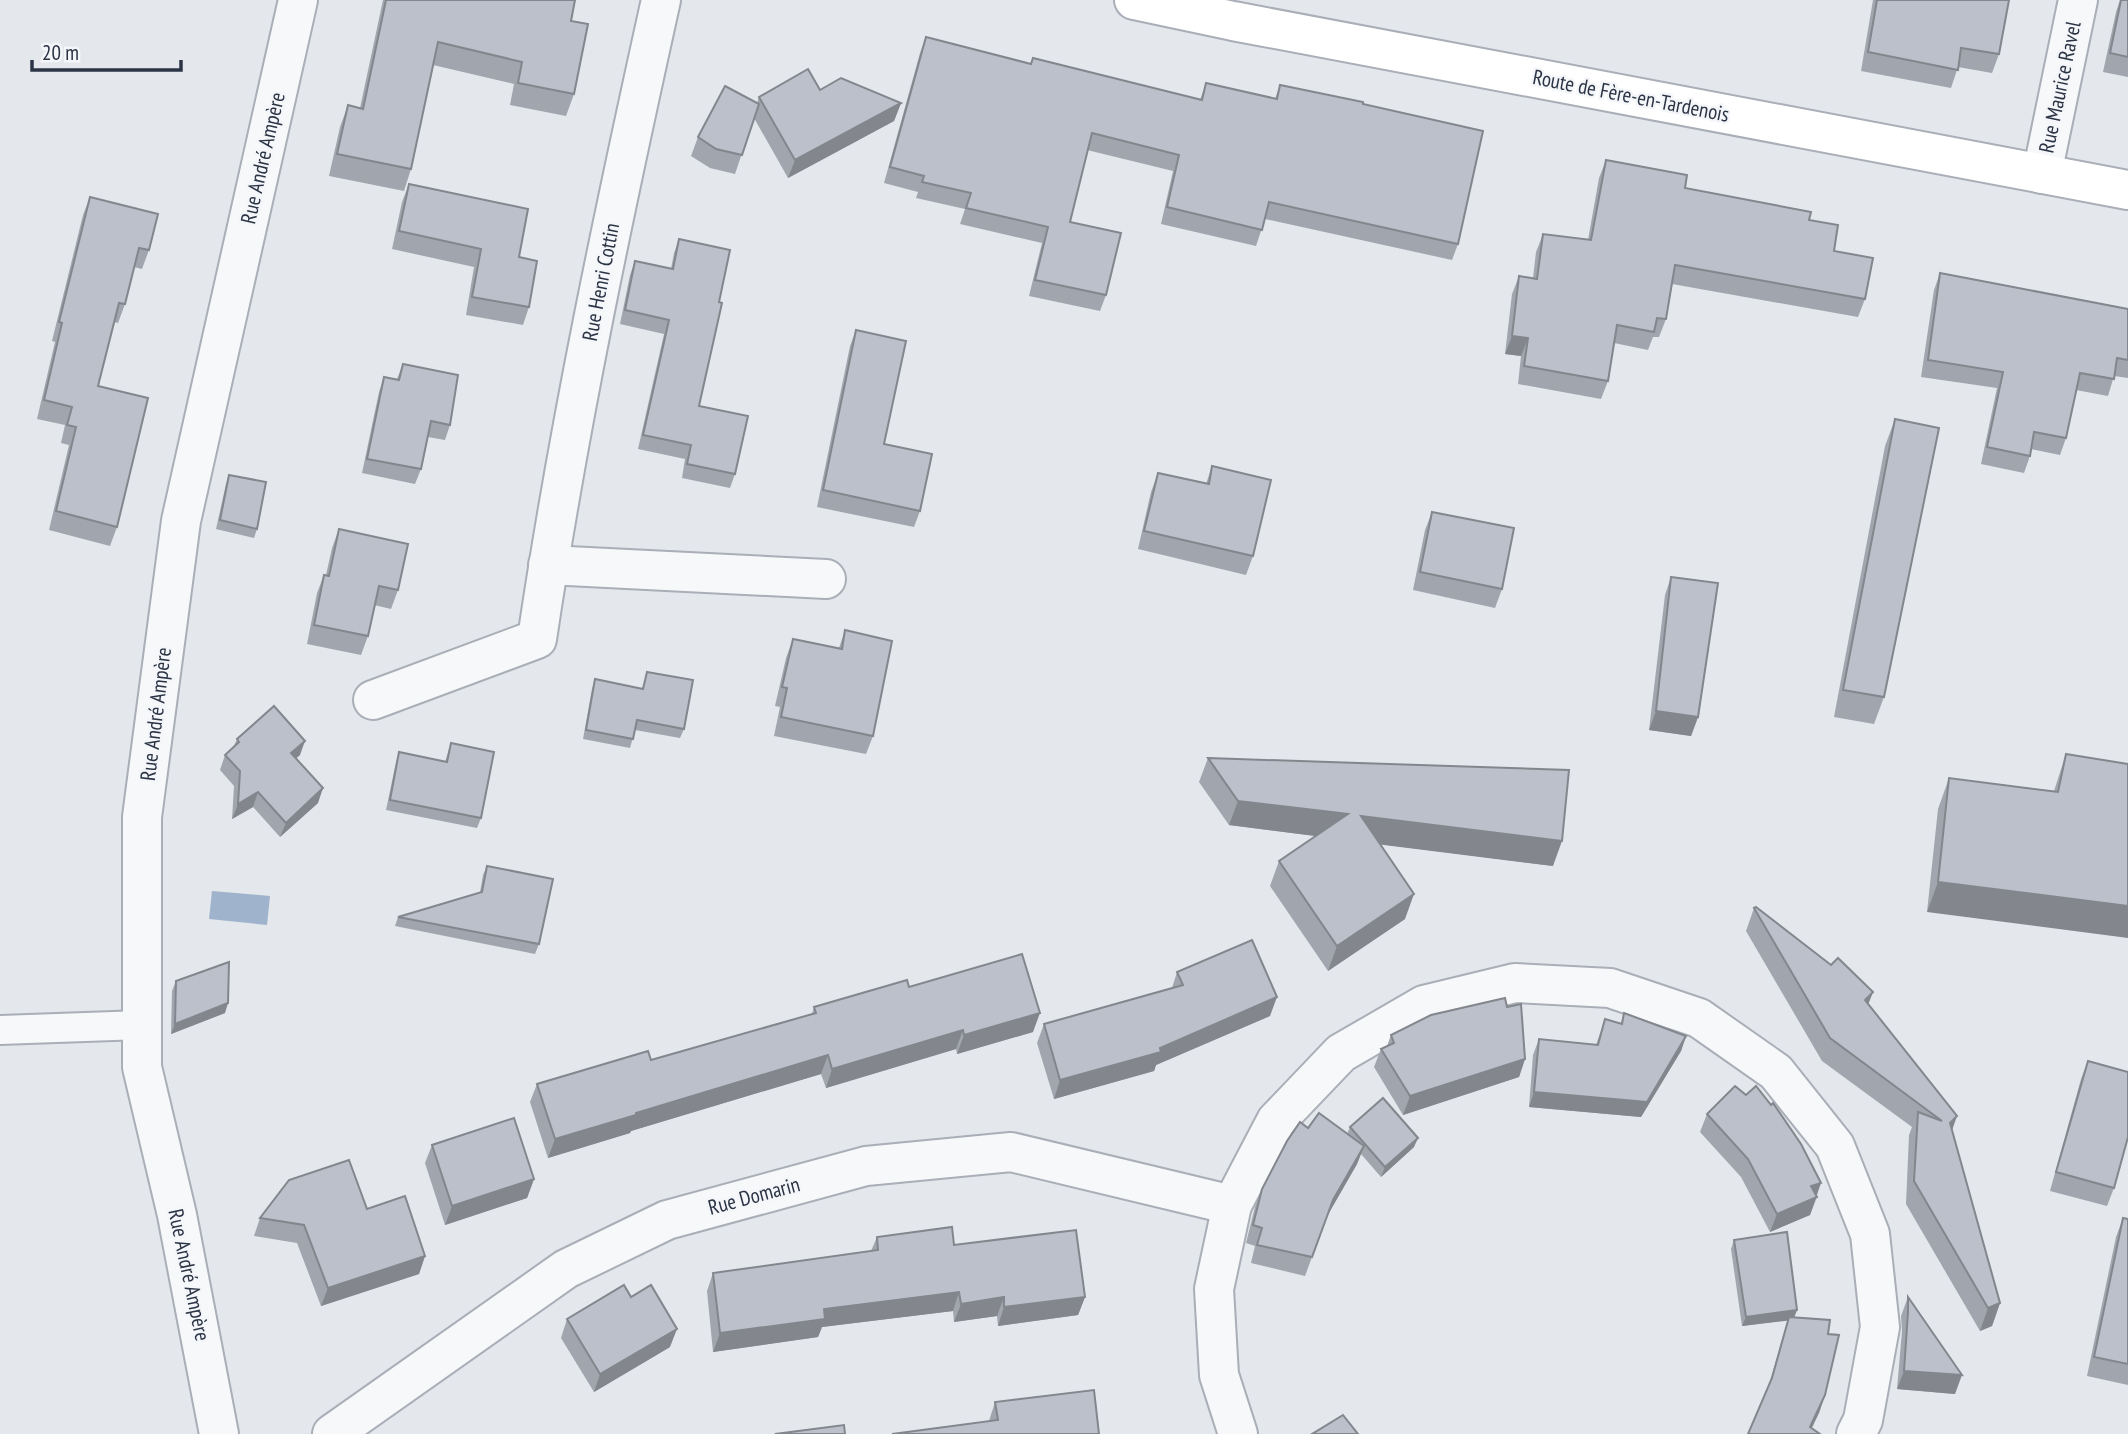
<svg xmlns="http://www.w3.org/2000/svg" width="2128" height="1434" viewBox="0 0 2128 1434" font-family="'PT Sans Narrow',sans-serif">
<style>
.water{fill:#9fb4cc}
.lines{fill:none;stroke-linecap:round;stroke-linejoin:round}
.lane-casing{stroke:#a9aeb7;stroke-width:32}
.street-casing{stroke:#a9aeb7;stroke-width:42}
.secondary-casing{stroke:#a9aeb7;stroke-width:42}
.lane{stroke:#f7f8fa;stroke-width:28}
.street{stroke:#f7f8fa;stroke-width:38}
.secondary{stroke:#fff;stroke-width:38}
.wall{fill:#a1a5ae}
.shaded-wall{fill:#83868d}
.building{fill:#bbc0ca;stroke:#83868d;stroke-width:2}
.labels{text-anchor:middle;stroke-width:5;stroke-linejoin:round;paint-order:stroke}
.street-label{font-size:21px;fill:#2b3445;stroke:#f4f6f9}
</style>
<rect width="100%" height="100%" fill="#e4e7ec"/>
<polygon class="water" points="212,891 270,896 267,925 209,919"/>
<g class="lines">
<g class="lane-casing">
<polyline id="lane" points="0,1030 142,1025"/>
</g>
<g class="street-casing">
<g id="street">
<polyline points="2042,174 2078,0"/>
<polyline points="548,565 826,579"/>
<path d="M373,700L537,639C569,424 614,212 661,0"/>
<polyline points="219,1434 177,1215 142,1067 142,817 181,521 298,0"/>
<polyline points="332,1434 566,1269 667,1220 866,1166 1011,1152 1232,1205"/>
<polyline points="1238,1434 1219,1375 1214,1289 1232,1205 1276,1121 1341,1053 1424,1005 1515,983 1610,988 1699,1018 1776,1072 1835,1146 1870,1234 1880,1327 1863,1420 1856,1434"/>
</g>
</g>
<g class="secondary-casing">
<polyline id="secondary" points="1134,0 1233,21 2128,190"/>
</g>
<use href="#lane" class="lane"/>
<use href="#street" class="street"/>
<use href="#secondary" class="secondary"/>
</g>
<g class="wall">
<polygon points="383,0 575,0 571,21 574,94 566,116 510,105 514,84 433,65 411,169 404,191 329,176 340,127 348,105 360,108"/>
<polygon points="1873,0 2009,0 1999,54 1992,73 1958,67 1951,88 1861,71"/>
<polygon points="2120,0 2128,0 2128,77 2103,72 2116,12"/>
<polygon points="926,37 1031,64 1033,58 1200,100 1206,83 1275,99 1280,85 1363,104 1458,244 1452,260 1265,219 1256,246 1161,224 1173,171 1087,150 1070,222 1106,295 1100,311 1029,296 1042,243 960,224 965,209 916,198 918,192 884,183 920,53"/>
<polygon points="820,90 901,103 894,121 788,178 754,118 735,174 710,168 691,156 698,137 757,103 759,97"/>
<polygon points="1606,160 1685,188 1809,220 1834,251 1865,299 1858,317 1672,284 1666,319 1659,337 1653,337 1648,350 1614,343 1608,381 1601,399 1518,384 1521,356 1505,354 1512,294 1519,276 1533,278 1536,252 1543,234 1588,240 1599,178"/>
<polygon points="409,184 519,257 529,307 523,325 466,315 474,267 392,249 402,202"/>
<polygon points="90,197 149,250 142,269 134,267 125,304 118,323 114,322 98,386 117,527 110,546 49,530 69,445 61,443 65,425 37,419 55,342 52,341 83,215"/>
<polygon points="679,239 719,302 699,406 735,474 730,488 682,478 685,459 638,449 664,334 620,324 630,275 635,261 671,269 674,253"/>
<polygon points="1940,273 2128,309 2128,378 2114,376 2108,396 2076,390 2066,438 2060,455 2031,449 2030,456 2024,473 1981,464 1997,388 1921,377 1934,290"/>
<polygon points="856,330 884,444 920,511 914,527 817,507 850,346"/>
<polygon points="403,364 450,425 445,440 428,437 421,469 415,484 362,473 379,392 384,377 397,379"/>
<polygon points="1895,419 1884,697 1874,724 1834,717 1885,446"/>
<polygon points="1212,466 1253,556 1246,575 1138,549 1151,492 1158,473 1206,484"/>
<polygon points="229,475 257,529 254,538 216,529 226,484"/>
<polygon points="1432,512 1502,589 1495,608 1413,590 1425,530"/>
<polygon points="339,529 398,590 391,609 374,605 368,636 361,655 307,644 317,593 324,575 326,575 332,548"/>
<polygon points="1671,577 1698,717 1691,736 1649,730 1665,595"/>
<polygon points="845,630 873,736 866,754 774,736 780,707 775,706 786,658 793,639 839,648"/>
<polygon points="647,672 684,729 680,738 635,730 630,748 583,739 592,689 595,679 642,689"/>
<polygon points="237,739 300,755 296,758 318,803 280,837 253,807 232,819 234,786 220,770 225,755 234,746"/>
<polygon points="451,743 481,818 477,828 386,810 396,762 399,752 445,762"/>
<polygon points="2066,754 2128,764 1927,912 1938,809 1949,778 2054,791"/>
<polygon points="1208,758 1553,866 1380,844 1405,919 1328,971 1270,886 1279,861 1316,836 1229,825 1199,782"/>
<polygon points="487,866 539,944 535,954 395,926 398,917 480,892 483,875"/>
<polygon points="1754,908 1831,965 1873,992 1868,1004 1952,1130 2000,1303 1992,1326 1980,1331 1906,1204 1909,1135 1912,1127 1822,1061 1746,931"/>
<polygon points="1177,972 1270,1016 1156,1065 1154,1071 1054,1099 1037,1043 1044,1024 1172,988"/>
<polygon points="176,981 225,1013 171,1034 172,991"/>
<polygon points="909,987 1033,1032 957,1054 956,1049 826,1088 821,1074 631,1131 630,1133 548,1158 530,1102 537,1084 651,1060 812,1014 814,1007"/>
<polygon points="1507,1007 1525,1059 1519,1077 1403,1115 1374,1067 1381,1049 1387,1046 1391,1035"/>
<polygon points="1624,1013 1686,1036 1681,1051 1641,1117 1529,1107 1533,1055 1539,1039 1596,1045 1605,1019 1621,1023"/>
<polygon points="2088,1061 2114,1188 2107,1206 2050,1191 2081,1079"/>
<polygon points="1707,1114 1816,1195 1817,1197 1810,1215 1770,1232 1741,1177 1700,1132"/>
<polygon points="1350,1127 1414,1147 1381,1177 1361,1154 1357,1164 1326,1218 1305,1276 1251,1263 1255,1246 1246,1243 1255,1207 1262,1189 1308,1128 1347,1134"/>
<polygon points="432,1145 534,1179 527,1198 445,1225 425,1163"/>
<polygon points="367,1209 425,1256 419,1274 321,1306 297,1243 254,1236 260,1218"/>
<polygon points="2123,1218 2128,1219 2128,1385 2087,1376 2116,1237"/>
<polygon points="877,1237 954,1245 1085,1297 1078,1315 998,1326 997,1316 954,1322 953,1311 822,1327 818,1337 713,1352 707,1291 713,1273 871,1251"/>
<polygon points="1734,1240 1797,1310 1794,1318 1828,1334 1825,1395 1819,1413 1748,1434 1768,1388 1783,1336 1788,1320 1742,1326 1731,1249"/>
<polygon points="631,1297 670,1347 594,1392 561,1338 567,1319"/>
<polygon points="1908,1297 1955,1394 1897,1389 1902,1331 1901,1316"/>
<polygon points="995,1402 1099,1434 989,1421"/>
</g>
<g class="shaded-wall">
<polygon points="901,103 894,121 788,178 795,160"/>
<polygon points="1512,336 1528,338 1521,356 1505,354"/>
<polygon points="1656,711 1698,717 1691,736 1649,730"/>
<polygon points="305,741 300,755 286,767 291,753"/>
<polygon points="323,788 318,803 280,837 286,823"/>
<polygon points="258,792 253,807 232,819 238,804"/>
<polygon points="1238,801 1348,814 1339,839 1229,825"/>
<polygon points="1361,816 1562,841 1553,866 1352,841"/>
<polygon points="1938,882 2128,906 2128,938 1927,912"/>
<polygon points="1414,894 1405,919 1328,971 1337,946"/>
<polygon points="1873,992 1864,1015 1865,1000"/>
<polygon points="1277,997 1270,1016 1156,1065 1154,1071 1054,1099 1060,1080 1160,1048"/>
<polygon points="228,1003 225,1013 171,1034 175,1024"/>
<polygon points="1040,1013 1033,1032 957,1054 964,1035"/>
<polygon points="963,1030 956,1049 826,1088 832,1069"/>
<polygon points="1686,1036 1681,1051 1641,1117 1529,1107 1534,1092"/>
<polygon points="828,1055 821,1074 631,1131 630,1133 548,1158 555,1139 636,1113"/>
<polygon points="1525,1059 1519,1077 1403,1115 1410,1096"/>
<polygon points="1957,1116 1949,1139 1950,1123"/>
<polygon points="1418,1138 1414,1147 1381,1177 1385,1167"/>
<polygon points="1364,1146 1357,1164 1326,1218 1305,1276 1333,1200"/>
<polygon points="534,1179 527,1198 445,1225 452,1206"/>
<polygon points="1821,1183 1810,1215 1770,1232 1777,1214 1811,1186"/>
<polygon points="425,1256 419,1274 321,1306 328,1288"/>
<polygon points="959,1292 953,1311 822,1327 818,1337 713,1352 720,1333 824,1309"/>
<polygon points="1004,1297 997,1316 954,1322 961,1304"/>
<polygon points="1085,1297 1078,1315 998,1326 1004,1307"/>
<polygon points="2000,1303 1992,1326 1980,1331 1988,1308"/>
<polygon points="1797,1310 1793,1320 1742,1326 1746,1317"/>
<polygon points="677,1329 670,1347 594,1392 600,1374"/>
<polygon points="1904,1371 1962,1375 1955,1394 1897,1389"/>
<polygon points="1825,1395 1819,1413 1809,1434 1810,1427"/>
</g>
<g class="building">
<polygon points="386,0 575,0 571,21 588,24 574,94 518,83 522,62 438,42 411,169 337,154 348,105 363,109"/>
<polygon points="1877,0 2009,0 1999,54 1961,48 1958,70 1868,52"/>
<polygon points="2121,0 2128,0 2128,57 2110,53"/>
<polygon points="926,37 1031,64 1033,58 1202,100 1206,83 1277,99 1280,85 1363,102 1363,104 1483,131 1458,244 1269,202 1262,230 1167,207 1179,155 1092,133 1070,222 1121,233 1106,295 1035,280 1048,227 966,208 971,193 922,182 924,176 890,167"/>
<polygon points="808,69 820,90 841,78 901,103 795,160 759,97"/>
<polygon points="725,86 759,104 742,155 716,149 698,137"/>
<polygon points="1606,160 1687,175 1685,188 1811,212 1809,220 1838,225 1834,251 1873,258 1865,299 1675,265 1666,319 1657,318 1654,332 1617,325 1608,381 1524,366 1528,338 1512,336 1519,276 1537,279 1543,234 1591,240"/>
<polygon points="409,184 528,209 519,257 537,261 529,307 472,297 481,249 399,231"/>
<polygon points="90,197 158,214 149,250 139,248 125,304 119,303 98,386 148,398 117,527 56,511 76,427 67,425 72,407 44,400 62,323 59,322"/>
<polygon points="679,239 730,250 719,302 722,303 699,406 748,416 735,474 687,464 691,445 643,435 669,320 625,310 635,261 673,269"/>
<polygon points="1940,273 2128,309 2128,360 2117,358 2114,379 2080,373 2066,438 2034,432 2030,456 1987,447 2003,372 1928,360"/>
<polygon points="856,330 906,341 884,444 932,454 920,511 823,490"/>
<polygon points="403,364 458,375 450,425 431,421 421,469 367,459 384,377 399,380"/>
<polygon points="1895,419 1939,428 1884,697 1843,690"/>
<polygon points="1212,466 1271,480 1253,556 1144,531 1158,473 1209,484"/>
<polygon points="229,475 266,482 257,529 220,520"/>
<polygon points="1432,512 1514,528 1502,589 1420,572"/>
<polygon points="339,529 408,544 398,590 379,586 368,636 314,625 324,575 329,576"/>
<polygon points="1671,577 1718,583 1698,717 1656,711"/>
<polygon points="845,630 892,641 873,736 781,717 787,688 782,687 793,639 842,649"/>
<polygon points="647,672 693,680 684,729 637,720 633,739 586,730 595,679 643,689"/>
<polygon points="274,706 305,741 291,753 323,788 286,823 258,792 238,804 240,771 225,755 239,742 237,739"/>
<polygon points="451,743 494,752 481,818 390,800 399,752 447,762"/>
<polygon points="2066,754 2128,764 2128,906 1938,882 1949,778 2058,792"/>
<polygon points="1208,758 1569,770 1562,841 1361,816 1414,894 1337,946 1279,861 1348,814 1238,801"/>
<polygon points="487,866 553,879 539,944 398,917 482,892"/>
<polygon points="1756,907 1831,965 1838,958 1873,992 1865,1000 1957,1116 1950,1123 2000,1303 1988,1308 1914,1181 1918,1112 1942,1121 1830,1038 1754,908"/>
<polygon points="1252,940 1277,997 1160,1048 1161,1052 1060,1080 1044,1024 1183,985 1177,972"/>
<polygon points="1022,954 1040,1013 964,1035 963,1030 832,1069 828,1055 636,1113 636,1115 555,1139 537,1084 648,1051 651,1060 816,1013 814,1007 907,980 909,987"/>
<polygon points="229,962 228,1003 175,1024 176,981"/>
<polygon points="1505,998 1507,1007 1521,1004 1525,1059 1410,1096 1381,1049 1394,1043 1391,1035 1431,1015"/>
<polygon points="1624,1013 1686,1036 1647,1102 1534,1092 1539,1039 1598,1045 1605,1019 1622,1024"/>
<polygon points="2088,1061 2128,1072 2128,1137 2114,1188 2056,1172"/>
<polygon points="1735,1086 1746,1095 1756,1086 1771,1105 1773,1103 1801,1144 1821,1183 1811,1186 1817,1197 1777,1214 1748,1159 1707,1114"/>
<polygon points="1383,1098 1418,1138 1385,1167 1350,1127"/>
<polygon points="1319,1113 1364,1146 1333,1200 1312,1257 1257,1245 1262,1228 1253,1225 1262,1189 1287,1141 1300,1122 1308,1128"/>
<polygon points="514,1118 534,1179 452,1206 432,1145"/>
<polygon points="349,1160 367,1209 405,1196 425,1256 328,1288 304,1225 260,1218 289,1180"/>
<polygon points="2123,1218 2128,1219 2128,1364 2094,1357"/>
<polygon points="952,1227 954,1245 1076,1230 1085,1297 1004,1307 1004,1297 961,1304 959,1292 824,1309 825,1319 720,1333 713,1273 878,1250 877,1237"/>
<polygon points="1787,1232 1797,1310 1746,1317 1734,1240"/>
<polygon points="624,1285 631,1297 651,1285 677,1329 600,1374 567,1319"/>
<polygon points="1908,1297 1962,1375 1904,1371 1908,1312"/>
<polygon points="1789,1317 1830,1320 1828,1334 1839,1335 1825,1395 1810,1427 1820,1434 1748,1434 1772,1378"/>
<polygon points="1094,1390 1099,1434 892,1434 998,1420 995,1402"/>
<polygon points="1343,1415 1358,1434 1312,1434"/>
<polygon points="844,1425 845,1434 775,1434"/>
</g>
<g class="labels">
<g class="street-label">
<text transform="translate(2060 87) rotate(-78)" y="7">Rue Maurice Ravel</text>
<text transform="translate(1631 96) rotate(11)" y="7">Route de Fère-en-Tardenois</text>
<text transform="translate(263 158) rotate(-77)" y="7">Rue André Ampère</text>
<text transform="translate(601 282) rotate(-79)" y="7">Rue Henri Cottin</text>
<text transform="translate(156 714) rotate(-83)" y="7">Rue André Ampère</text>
<text transform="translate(754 1196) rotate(-15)" y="7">Rue Domarin</text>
<text transform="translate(189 1275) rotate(78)" y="7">Rue André Ampère</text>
</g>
</g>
<path d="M32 60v10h149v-10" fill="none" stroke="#2b3445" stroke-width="3.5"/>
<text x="42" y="60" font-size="21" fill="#2b3445" stroke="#f4f6f9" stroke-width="5" paint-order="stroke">20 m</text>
</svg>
